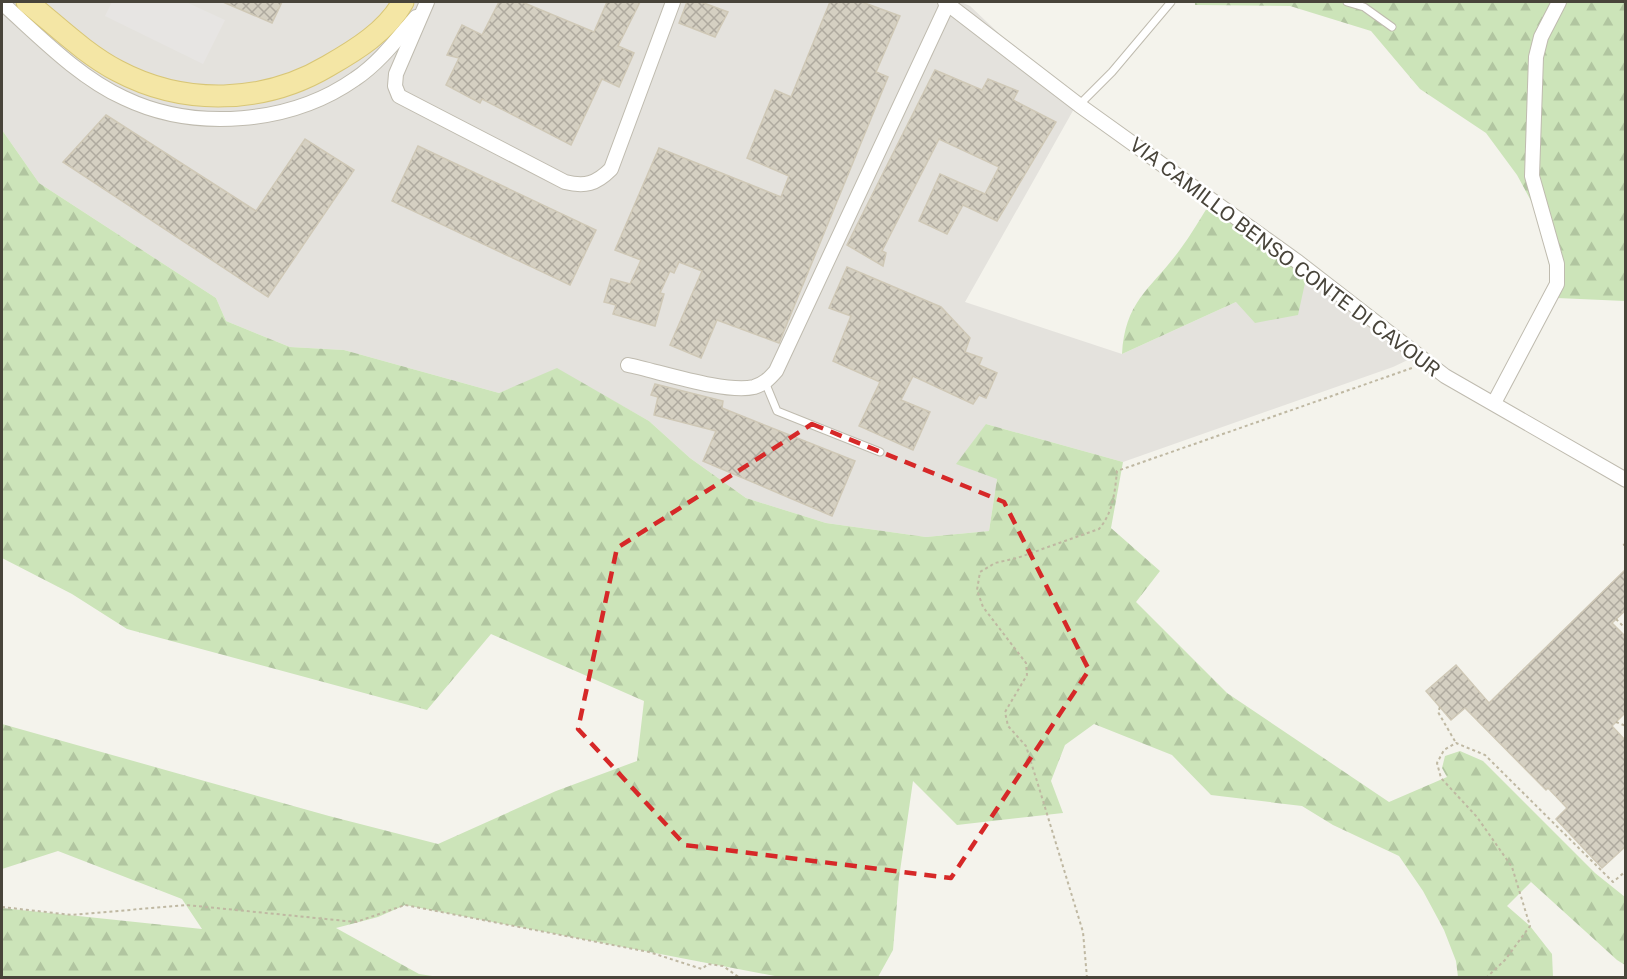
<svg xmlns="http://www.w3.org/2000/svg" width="1627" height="979" viewBox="0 0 1627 979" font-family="'Public Sans',sans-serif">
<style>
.industrial{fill:#e4e2dd}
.forest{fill:url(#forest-firs)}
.parking{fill:#e7e5e3}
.building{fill:url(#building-cross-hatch);stroke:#cfc8b6;stroke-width:1.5}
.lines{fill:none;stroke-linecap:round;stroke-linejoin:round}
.service-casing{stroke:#bfbbaf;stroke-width:9}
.minor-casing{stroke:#bfbbaf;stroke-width:16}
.primary-casing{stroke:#d8c676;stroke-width:23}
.path{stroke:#bfb8a2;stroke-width:2;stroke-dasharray:3 3;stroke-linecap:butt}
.service{stroke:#fff;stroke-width:7}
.minor{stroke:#fff;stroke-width:14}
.primary{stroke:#f4e6a5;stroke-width:21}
.marked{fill:none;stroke:#d62828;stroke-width:4.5;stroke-dasharray:12 8;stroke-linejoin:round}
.labels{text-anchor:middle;stroke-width:5;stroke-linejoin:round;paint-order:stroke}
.street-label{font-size:20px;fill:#48443a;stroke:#fff}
</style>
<defs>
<pattern id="forest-firs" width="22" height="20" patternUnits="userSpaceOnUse" patternTransform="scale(1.5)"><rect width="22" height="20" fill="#cce4b9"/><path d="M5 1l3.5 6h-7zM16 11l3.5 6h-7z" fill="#b1c5a0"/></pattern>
<pattern id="building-cross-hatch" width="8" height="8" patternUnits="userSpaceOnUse" patternTransform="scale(1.5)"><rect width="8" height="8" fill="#d5d0c2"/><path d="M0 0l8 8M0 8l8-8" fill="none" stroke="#afaa9f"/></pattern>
</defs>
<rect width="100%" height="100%" fill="#f4f3ec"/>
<polygon class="industrial" points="2,2 961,2 970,6 1030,63 1079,100 965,302 1122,354 1236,302 1307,274 1414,357 1393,367 1123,462 986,424 997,479 989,531 926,537 826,523 746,498 690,458 649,421 557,369 499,393 344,350 290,347 226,321 216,298 39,183 2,130"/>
<g class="forest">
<polygon points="1195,2 1625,2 1625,301 1557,298 1536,210 1517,175 1486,133 1420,89 1371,31 1290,6 1195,5"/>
<polygon points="2,130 39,183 216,298 226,321 290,347 344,350 499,393 557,368 649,421 690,458 746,498 826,523 926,537 989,531 997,479 956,464 986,424 1123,462 1111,528 1160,571 1136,602 1227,693 1389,802 1447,777 1442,768 1445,756 1460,751 1483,761 1595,873 1625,897 1625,965 1617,960 1531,882 1507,906 1530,926 1552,954 1553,977 1458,977 1456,961 1444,930 1423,891 1399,856 1333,825 1302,806 1211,795 1172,755 1094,724 1065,745 1051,781 1063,813 957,825 913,781 899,878 893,950 878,977 780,977 405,905 378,917 336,928 419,974 439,977 2,977 2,908 202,929 182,899 58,851 2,869 2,724 329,816 438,844 556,791 637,761 644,701 491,634 427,710 127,629 72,594 2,558"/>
<path d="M1212,200L1307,274L1298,315L1255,323L1236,302L1122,354C1125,301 1150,290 1179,251C1191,235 1201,217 1212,200Z"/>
</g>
<polygon class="parking" points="112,2 186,2 225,20 203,64 105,16"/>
<g class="building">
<polygon points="223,2 282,2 272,23"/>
<polygon points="499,2 522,2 594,32 607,2 640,2 618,46 634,53 619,87 602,79 571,145 482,99 480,103 446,85 459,58 447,55 462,25 482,35"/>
<polygon points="687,2 701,2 728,12 715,37 679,23"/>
<polygon points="830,2 862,2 900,16 876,72 888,77 779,343 717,320 701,358 670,345 702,271 679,262 674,273 670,271 660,293 664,294 655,326 613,314 616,305 604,302 611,279 630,284 641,260 615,250 659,148 781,197 789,176 747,158 775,90 791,97"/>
<polygon points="935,70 982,90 988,79 1018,91 1013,100 1056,122 997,221 963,205 947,234 919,221 940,174 985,194 999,167 939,139 882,251 886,253 883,266 847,245"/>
<polygon points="106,115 256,211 305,139 354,170 268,297 63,162"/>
<polygon points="418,146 596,230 570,285 392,201"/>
<polygon points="847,267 941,307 970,338 965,352 982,358 979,365 997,373 986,398 979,395 973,404 913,376 901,400 930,412 913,450 859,426 880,382 833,361 851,316 829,308"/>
<polygon points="655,384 723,401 722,408 855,461 832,516 703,461 716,431 654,415 658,397 651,395"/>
<polygon points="1626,569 1626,610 1612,623 1626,637 1626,712 1612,726 1626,741 1626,846 1602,868 1556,819 1567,808 1548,788 1546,790 1465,708 1451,720 1426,691 1456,665 1489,703"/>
</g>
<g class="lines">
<g class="service-casing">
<g id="service">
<polyline points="1347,2 1364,7 1392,27"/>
<polyline points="1079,105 1112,72 1171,2"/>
<polyline points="765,382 777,411 880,452"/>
</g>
</g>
<g class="minor-casing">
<g id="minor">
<path d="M427,2L396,74L395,86L399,96L565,182C585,187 596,184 611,169L673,2"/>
<polyline points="945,2 1079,105 1298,262 1445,376 1626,480"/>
<path d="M2,3C39,36 78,77 124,98C195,132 291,124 355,79C379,63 397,39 416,17"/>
<path d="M628,365C658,371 726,394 754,387C764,384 769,379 776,371L948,3"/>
<polyline points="1494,403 1557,284 1557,264 1532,176 1536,57 1541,37 1559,2"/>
</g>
</g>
<g class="primary-casing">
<path id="primary" d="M27,2C56,25 85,54 118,71C184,106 264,104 328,66C356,50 387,31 403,2"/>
</g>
<g class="path">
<polyline points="1623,545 1626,544"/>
<polyline points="1616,619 1626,629"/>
<polyline points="1440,707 1438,712 1456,743"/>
<polyline points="1616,722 1626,726"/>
<polyline points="2,907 72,915 186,905 356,922 405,905 649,952 702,969 708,964 723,966 740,978"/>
<path d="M1087,978L1083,932L1040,791L1026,746L1008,726L1005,712L1027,675L1026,663L983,607L977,590L980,572L995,563L1017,558L1099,529C1113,513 1115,491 1117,471L1412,368"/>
<polyline points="1486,978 1505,960 1530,926 1512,867 1477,817 1441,778 1437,763 1444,750 1456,743 1485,755 1613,882 1626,871"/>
</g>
<use href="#service" class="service"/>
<use href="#minor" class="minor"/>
<use href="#primary" class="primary"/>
</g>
<path class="marked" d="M812,424L1004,502L1089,670L951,878L685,845L578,729L617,548Z"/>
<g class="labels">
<g class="street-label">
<text transform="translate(1285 257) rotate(37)" y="7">VIA CAMILLO BENSO CONTE DI CAVOUR</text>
</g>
</g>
<rect width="1627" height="979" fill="none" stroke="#48443a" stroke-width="6"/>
</svg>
